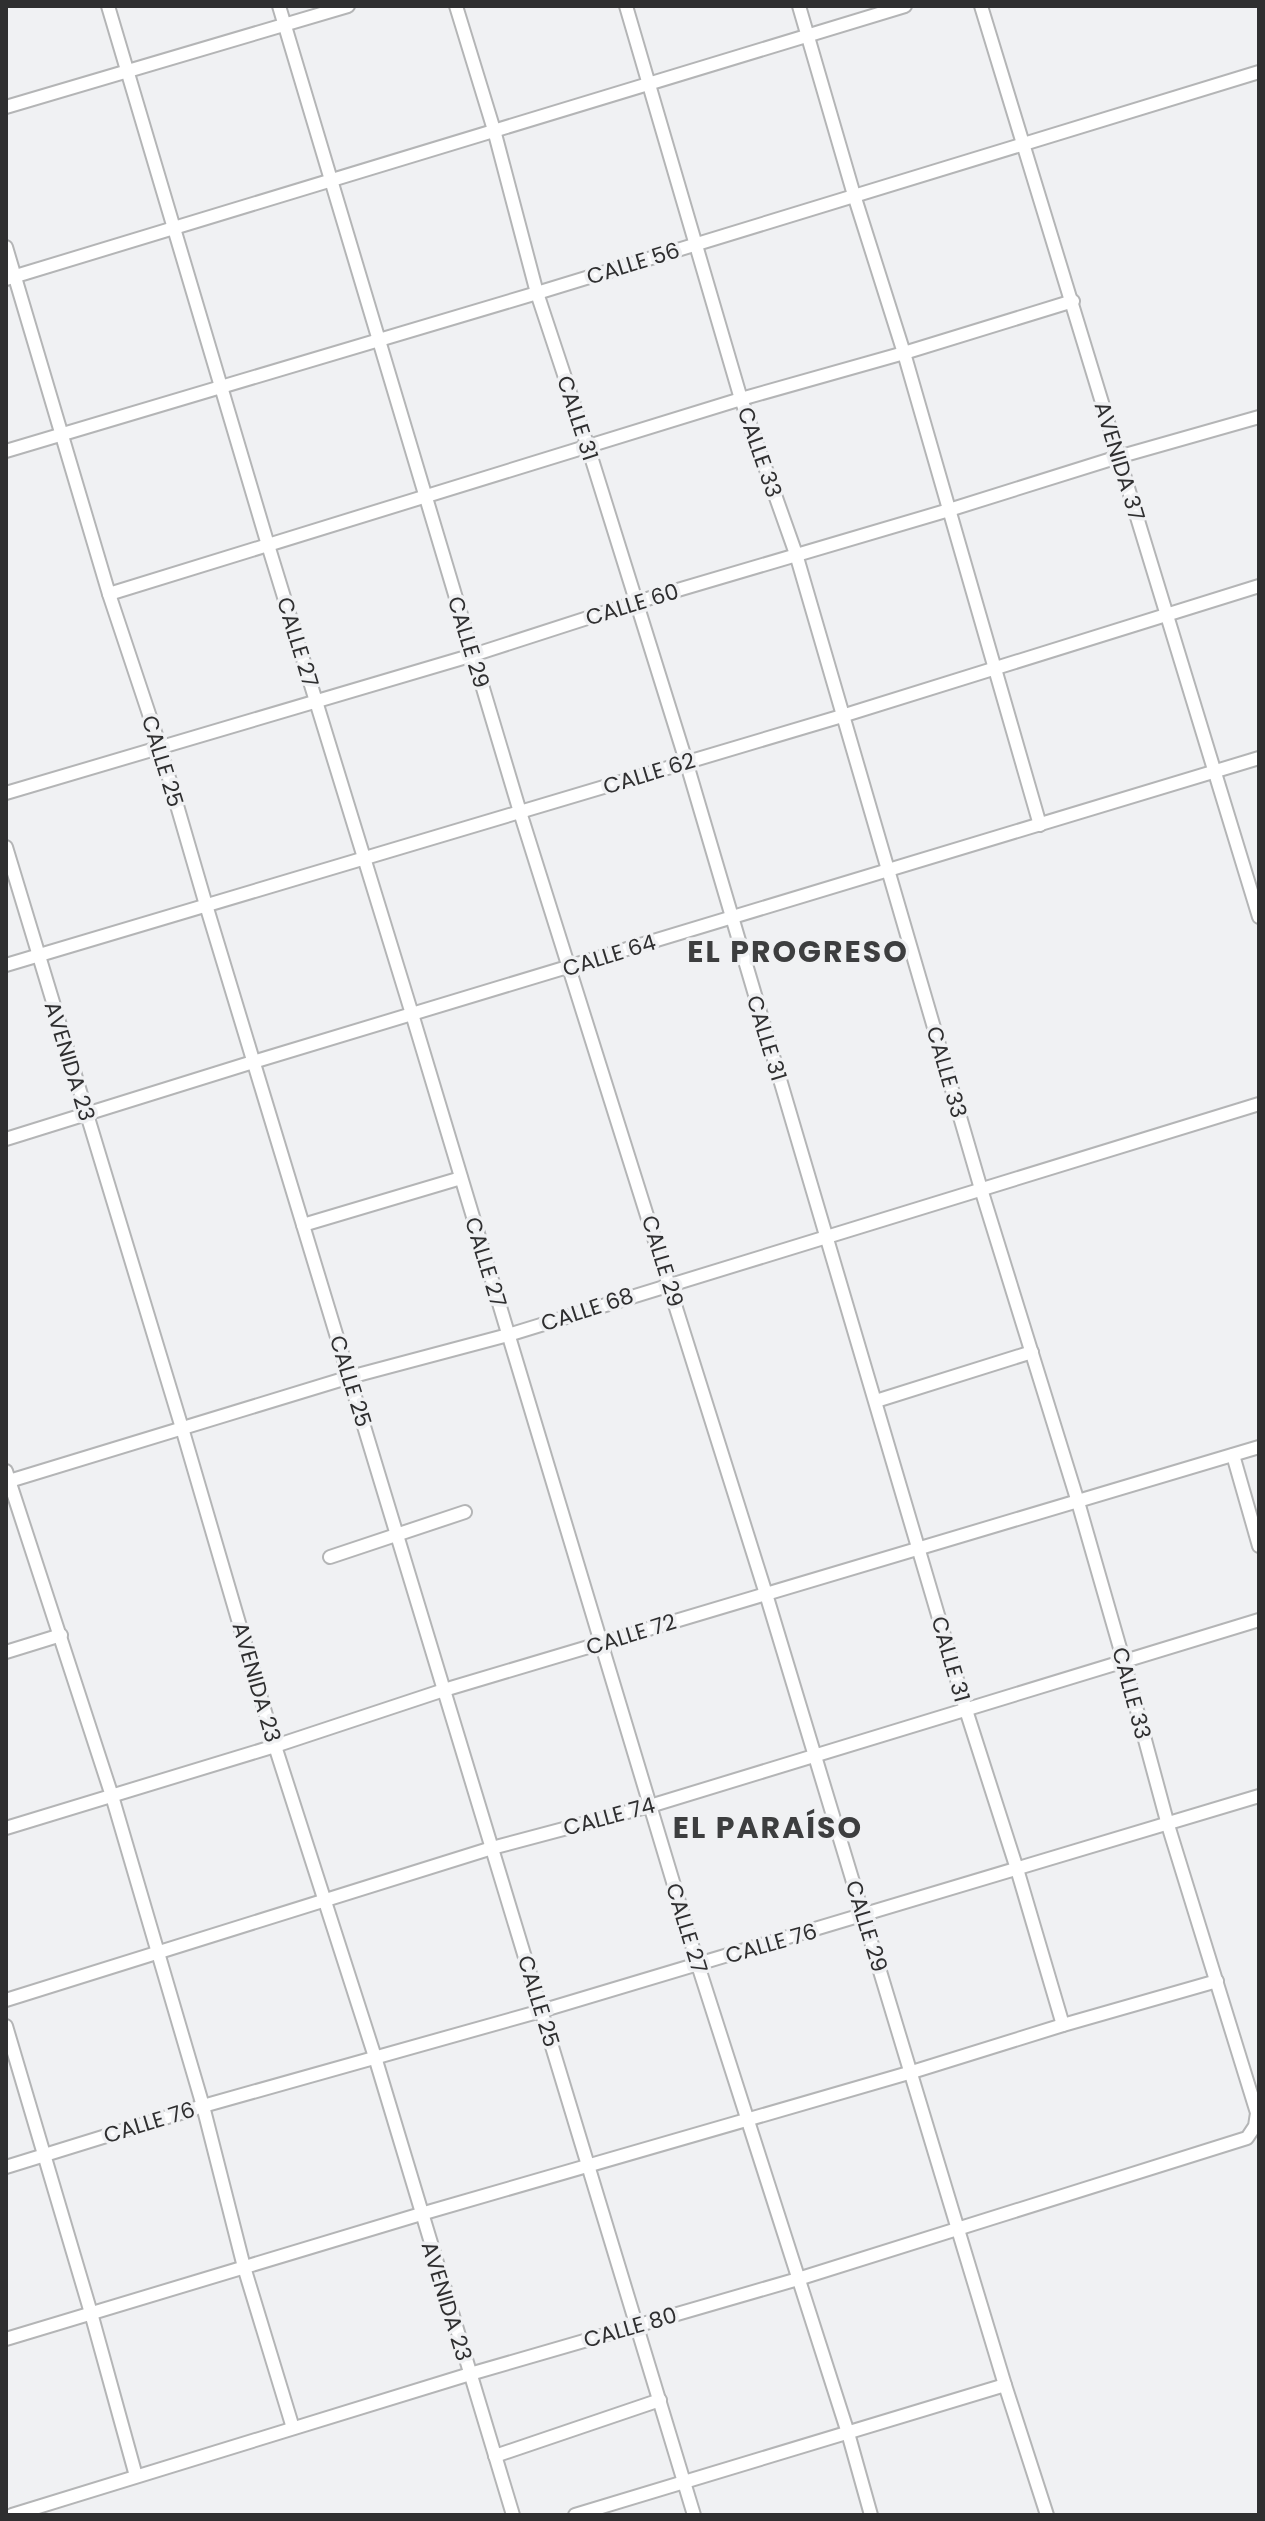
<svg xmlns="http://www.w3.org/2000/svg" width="1265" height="2521" viewBox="0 0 1265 2521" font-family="Poppins,sans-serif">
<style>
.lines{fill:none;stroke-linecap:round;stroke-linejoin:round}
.minor-casing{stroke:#b4b5b6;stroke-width:16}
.minor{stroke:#fff;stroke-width:12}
.labels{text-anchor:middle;stroke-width:7;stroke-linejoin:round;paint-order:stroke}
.street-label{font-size:22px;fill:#2f2f30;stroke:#f0f1f3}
.district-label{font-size:30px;font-weight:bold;letter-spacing:2px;fill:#3d3e3f;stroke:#f0f1f3}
</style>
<rect width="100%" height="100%" fill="#f0f1f3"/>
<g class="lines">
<g class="minor-casing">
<g id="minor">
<polyline points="108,6 268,545 412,1014 698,1965 848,2433 871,2515"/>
<polyline points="279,6 520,812 766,1594 1005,2385 1047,2515"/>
<polyline points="456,6 494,130 537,293 588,447 686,761 966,1710 1017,1869 1063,2025"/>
<polyline points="799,6 854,195 904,353 1040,825"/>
<polyline points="981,6 1259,917"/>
<polyline points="6,107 348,6"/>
<polyline points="6,247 109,594 160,747 206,905 694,2515"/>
<polyline points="6,279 905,6"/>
<polyline points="6,451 537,293 1259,72"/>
<polyline points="109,594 741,399 904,353 1073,301"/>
<polyline points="6,793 473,655 637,602 949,510 1118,457 1259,417"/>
<polyline points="6,847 182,1428 275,1746 375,2057 513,2515"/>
<polyline points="6,965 842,716 1259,586"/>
<polyline points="6,1139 253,1062 1259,758"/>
<polyline points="303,1225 461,1178"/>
<polyline points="876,1401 1032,1352"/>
<polyline points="1233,1455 1259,1546"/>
<polyline points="6,1471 112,1796 203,2106 244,2267 293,2428"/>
<polyline points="6,1482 350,1377 508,1335 1259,1104"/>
<polyline points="330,1557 465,1512"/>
<polyline points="6,1652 61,1635"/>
<polyline points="6,1828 275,1746 444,1690 1259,1447"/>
<polyline points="6,2000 492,1848 650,1806 1259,1620"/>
<polyline points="6,2026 91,2313 136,2476"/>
<polyline points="6,2167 203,2106 541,2011 1259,1796"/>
<polyline points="6,2339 421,2214 912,2072 1063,2025 1217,1981"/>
<polyline points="495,2456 660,2400"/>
<polyline points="12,2515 470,2374 798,2279 1247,2138 1255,2126 1257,2113 1168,1825 1124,1662 1078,1502 981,1189 796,554 741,399 626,6"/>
<polyline points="575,2515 1005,2385"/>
</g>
</g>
<use href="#minor" class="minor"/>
</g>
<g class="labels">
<g class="street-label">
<text transform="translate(633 263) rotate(-17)" y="8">CALLE 56</text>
<text transform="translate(578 418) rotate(72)" y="8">CALLE 31</text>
<text transform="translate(760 452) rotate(71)" y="8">CALLE 33</text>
<text transform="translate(1120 461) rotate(73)" y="8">AVENIDA 37</text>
<text transform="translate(632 604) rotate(-17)" y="8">CALLE 60</text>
<text transform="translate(298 642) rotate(73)" y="8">CALLE 27</text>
<text transform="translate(469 642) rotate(73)" y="8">CALLE 29</text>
<text transform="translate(163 761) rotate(73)" y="8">CALLE 25</text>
<text transform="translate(649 773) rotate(-17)" y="8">CALLE 62</text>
<text transform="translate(609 955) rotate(-17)" y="8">CALLE 64</text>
<text transform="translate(767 1038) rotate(73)" y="8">CALLE 31</text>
<text transform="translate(70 1061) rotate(73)" y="8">AVENIDA 23</text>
<text transform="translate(947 1072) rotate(74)" y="8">CALLE 33</text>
<text transform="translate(663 1261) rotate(73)" y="8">CALLE 29</text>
<text transform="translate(486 1262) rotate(73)" y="8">CALLE 27</text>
<text transform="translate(587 1309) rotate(-18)" y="8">CALLE 68</text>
<text transform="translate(351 1381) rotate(73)" y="8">CALLE 25</text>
<text transform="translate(631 1634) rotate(-17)" y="8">CALLE 72</text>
<text transform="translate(951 1659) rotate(74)" y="8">CALLE 31</text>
<text transform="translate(257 1682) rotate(74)" y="8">AVENIDA 23</text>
<text transform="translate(1132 1693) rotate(75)" y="8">CALLE 33</text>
<text transform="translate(609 1816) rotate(-15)" y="8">CALLE 74</text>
<text transform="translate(867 1926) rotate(73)" y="8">CALLE 29</text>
<text transform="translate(687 1928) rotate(73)" y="8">CALLE 27</text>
<text transform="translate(771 1943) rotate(-16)" y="8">CALLE 76</text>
<text transform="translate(539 2001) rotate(73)" y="8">CALLE 25</text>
<text transform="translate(149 2122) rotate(-17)" y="8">CALLE 76</text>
<text transform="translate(447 2301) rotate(73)" y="8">AVENIDA 23</text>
<text transform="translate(630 2327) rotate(-16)" y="8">CALLE 80</text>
</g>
<g class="district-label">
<text x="798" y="962">EL PROGRESO</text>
<text x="768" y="1838">EL PARAÍSO</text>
</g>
</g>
<rect width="1265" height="2521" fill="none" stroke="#2f2f30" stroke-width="16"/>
</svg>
